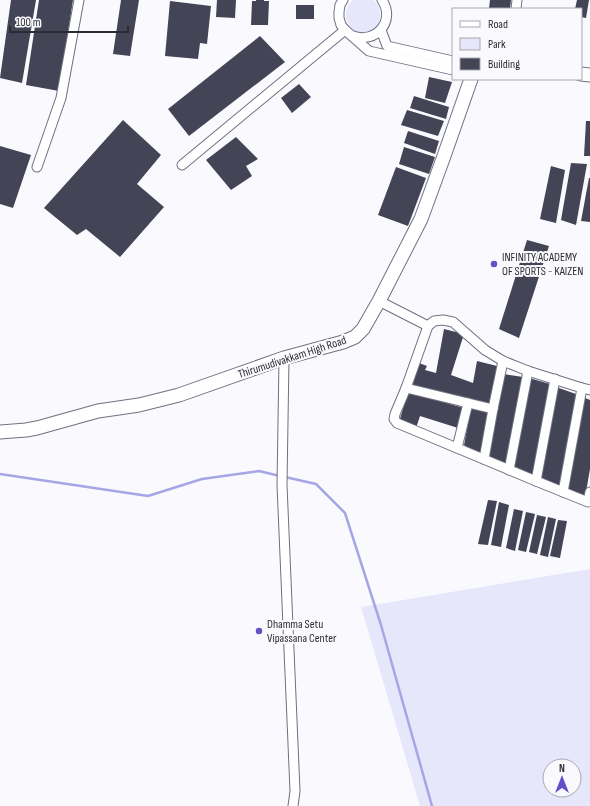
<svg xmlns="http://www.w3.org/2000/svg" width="590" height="806" viewBox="0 0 590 806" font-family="'Sofia Sans Condensed',sans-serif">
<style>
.green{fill:#e6e7fa;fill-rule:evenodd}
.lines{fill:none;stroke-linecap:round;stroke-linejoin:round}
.stream{stroke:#a6a6e7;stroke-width:2.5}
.building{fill:#434455}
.street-casing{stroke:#6f7082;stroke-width:11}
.secondary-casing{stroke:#6f7082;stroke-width:15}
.street{stroke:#fff;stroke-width:9}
.secondary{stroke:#fff;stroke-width:13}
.poi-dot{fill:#6051c9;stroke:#fafafe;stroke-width:1.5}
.labels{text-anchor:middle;stroke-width:4;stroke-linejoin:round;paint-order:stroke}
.poi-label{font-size:12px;fill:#2b2b33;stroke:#fafafe;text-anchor:start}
.street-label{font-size:12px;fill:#2b2b33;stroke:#fafafe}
</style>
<rect width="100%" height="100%" fill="#fafafe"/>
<g class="green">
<path d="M353,0H373C378,4 381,10 380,17C380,21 378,25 375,28C357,44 334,17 353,0Z"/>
<path d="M590,569V806H420L361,607ZM550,766H574V790H550Z"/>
</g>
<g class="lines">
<g class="stream">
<polyline points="0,474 148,496 202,479 259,471 280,476"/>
<polyline points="285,477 316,484 345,513 381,625 432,806"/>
</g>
</g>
<g class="building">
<polygon points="11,0 36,0 22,83 0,78"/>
<polygon points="39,0 73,0 59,91 26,85"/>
<polygon points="121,0 139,0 130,56 113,54"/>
<polygon points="217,0 236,0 235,18 216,17"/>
<polygon points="256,0 264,0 264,1 269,1 268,25 251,25 252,1 256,1"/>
<polygon points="490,0 511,0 510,9 489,8"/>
<polygon points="577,0 589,0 586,18 581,17 581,9 575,9"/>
<polygon points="170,1 211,6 207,44 200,43 198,59 165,56"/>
<rect x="296" y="5" width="18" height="14"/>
<polygon points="260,36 285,62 189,136 168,109"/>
<polygon points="429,77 452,82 445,103 425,98"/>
<polygon points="299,84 311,97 292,113 281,98"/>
<polygon points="414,96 449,107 446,119 410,108"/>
<polygon points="407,110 444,121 438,136 401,125"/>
<polygon points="123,120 161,155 137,184 164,207 120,257 86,229 77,235 44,208"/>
<polygon points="586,121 590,121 590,156 584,156"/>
<polygon points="408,131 439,141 435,154 404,143"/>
<polygon points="236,137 258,159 246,166 252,176 231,190 206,160"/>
<polygon points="0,146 31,155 13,208 0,204"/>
<polygon points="404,147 435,157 429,174 399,164"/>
<polygon points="571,163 587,164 576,225 561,220"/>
<polygon points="551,166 565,170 556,223 540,219"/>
<polygon points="396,167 426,178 408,226 378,215"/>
<polygon points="589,178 590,178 590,222 581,221"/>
<polygon points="527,240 549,246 519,338 499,329"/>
<polygon points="444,329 464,334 451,375 473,383 477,361 497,366 489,404 412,387 419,363 427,366 425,370 436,373"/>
<polygon points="503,374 523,377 508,465 489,458"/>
<polygon points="529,378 550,384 533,477 514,468"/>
<polygon points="556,387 576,394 559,487 541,477"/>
<polygon points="408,392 464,408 458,428 420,416 416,428 399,422"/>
<polygon points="583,397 590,400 590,469 585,498 567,490"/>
<polygon points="471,408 490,413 482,455 464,445"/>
<polygon points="488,500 497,501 488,545 478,544"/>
<polygon points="499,502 509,505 501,547 491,545"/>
<polygon points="514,509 523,511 515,551 506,548"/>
<polygon points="526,512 535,514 526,552 518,550"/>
<polygon points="537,515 546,517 537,554 529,552"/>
<polygon points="548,517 556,519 548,557 540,555"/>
<polygon points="558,520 567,521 560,558 550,556"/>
</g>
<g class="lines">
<g class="street-casing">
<g id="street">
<polyline points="343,0 340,5 339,12 339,18 341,25 345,30 369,51 453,70"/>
<polyline points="516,9 517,0"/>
<polyline points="381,30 387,46 453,61"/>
<path d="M353,36C376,44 396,21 382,0"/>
<polyline points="182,165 345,30"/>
<polyline points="37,167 61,98 79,0"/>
<polyline points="379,301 428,326"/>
<polyline points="284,358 282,485 295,791 293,806"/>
<polyline points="406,388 493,409"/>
<polyline points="590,390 582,388 528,371 503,361 485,350 453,322 443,320 434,321 428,326 406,388 395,414 394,419 397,423 536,481 588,502 590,492"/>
<polyline points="457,448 468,403"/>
<polyline points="484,459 493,409 503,361"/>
<polyline points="509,470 528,371"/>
<polyline points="536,481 555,379"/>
<polyline points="563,492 582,388"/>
</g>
</g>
<g class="secondary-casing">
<g id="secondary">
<polyline points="581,74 590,75"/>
<polyline points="0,432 26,430 37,428 98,411 139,405 179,395 284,358 343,342 355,337 363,329 379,301 421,219 444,156 471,79"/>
</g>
</g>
<use href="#street" class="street"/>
<use href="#secondary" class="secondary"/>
</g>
<g class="poi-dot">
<circle cx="494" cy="264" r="4"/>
<circle cx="259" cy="631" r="4"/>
</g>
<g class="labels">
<g class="poi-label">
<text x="502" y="261">INFINITY ACADEMY<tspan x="502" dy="14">OF SPORTS - KAIZEN</tspan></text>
<text x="267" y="628">Dhamma Setu<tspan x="267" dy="14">Vipassana Center</tspan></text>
</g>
<g class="street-label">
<text transform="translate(292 357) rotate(-18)" y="4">Thirumudivakkam High Road</text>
</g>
</g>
<rect x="452" y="8" width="130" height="72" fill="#fafafe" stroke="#a7a7ad"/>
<rect x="460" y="21" width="20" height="6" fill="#ffffff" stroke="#a7a7ad"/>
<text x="488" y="28" font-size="12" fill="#2b2b33">Road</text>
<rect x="460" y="38" width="20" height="12" fill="#e6e7fa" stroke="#a7a7ad"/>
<text x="488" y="48" font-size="12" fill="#2b2b33">Park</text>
<rect x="460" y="58" width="20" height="12" fill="#434455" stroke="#a7a7ad"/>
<text x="488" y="68" font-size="12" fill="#2b2b33">Building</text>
<g transform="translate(562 778)"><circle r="19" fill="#fafafe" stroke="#a7a7ad"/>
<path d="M0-3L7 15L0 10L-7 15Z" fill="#6051c9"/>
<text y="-6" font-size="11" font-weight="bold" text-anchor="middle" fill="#2b2b33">N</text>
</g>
<path d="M10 26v6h118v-6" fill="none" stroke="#2b2b33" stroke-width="2"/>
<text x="16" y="26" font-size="12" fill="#2b2b33" stroke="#fafafe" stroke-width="3" paint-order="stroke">100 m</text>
</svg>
